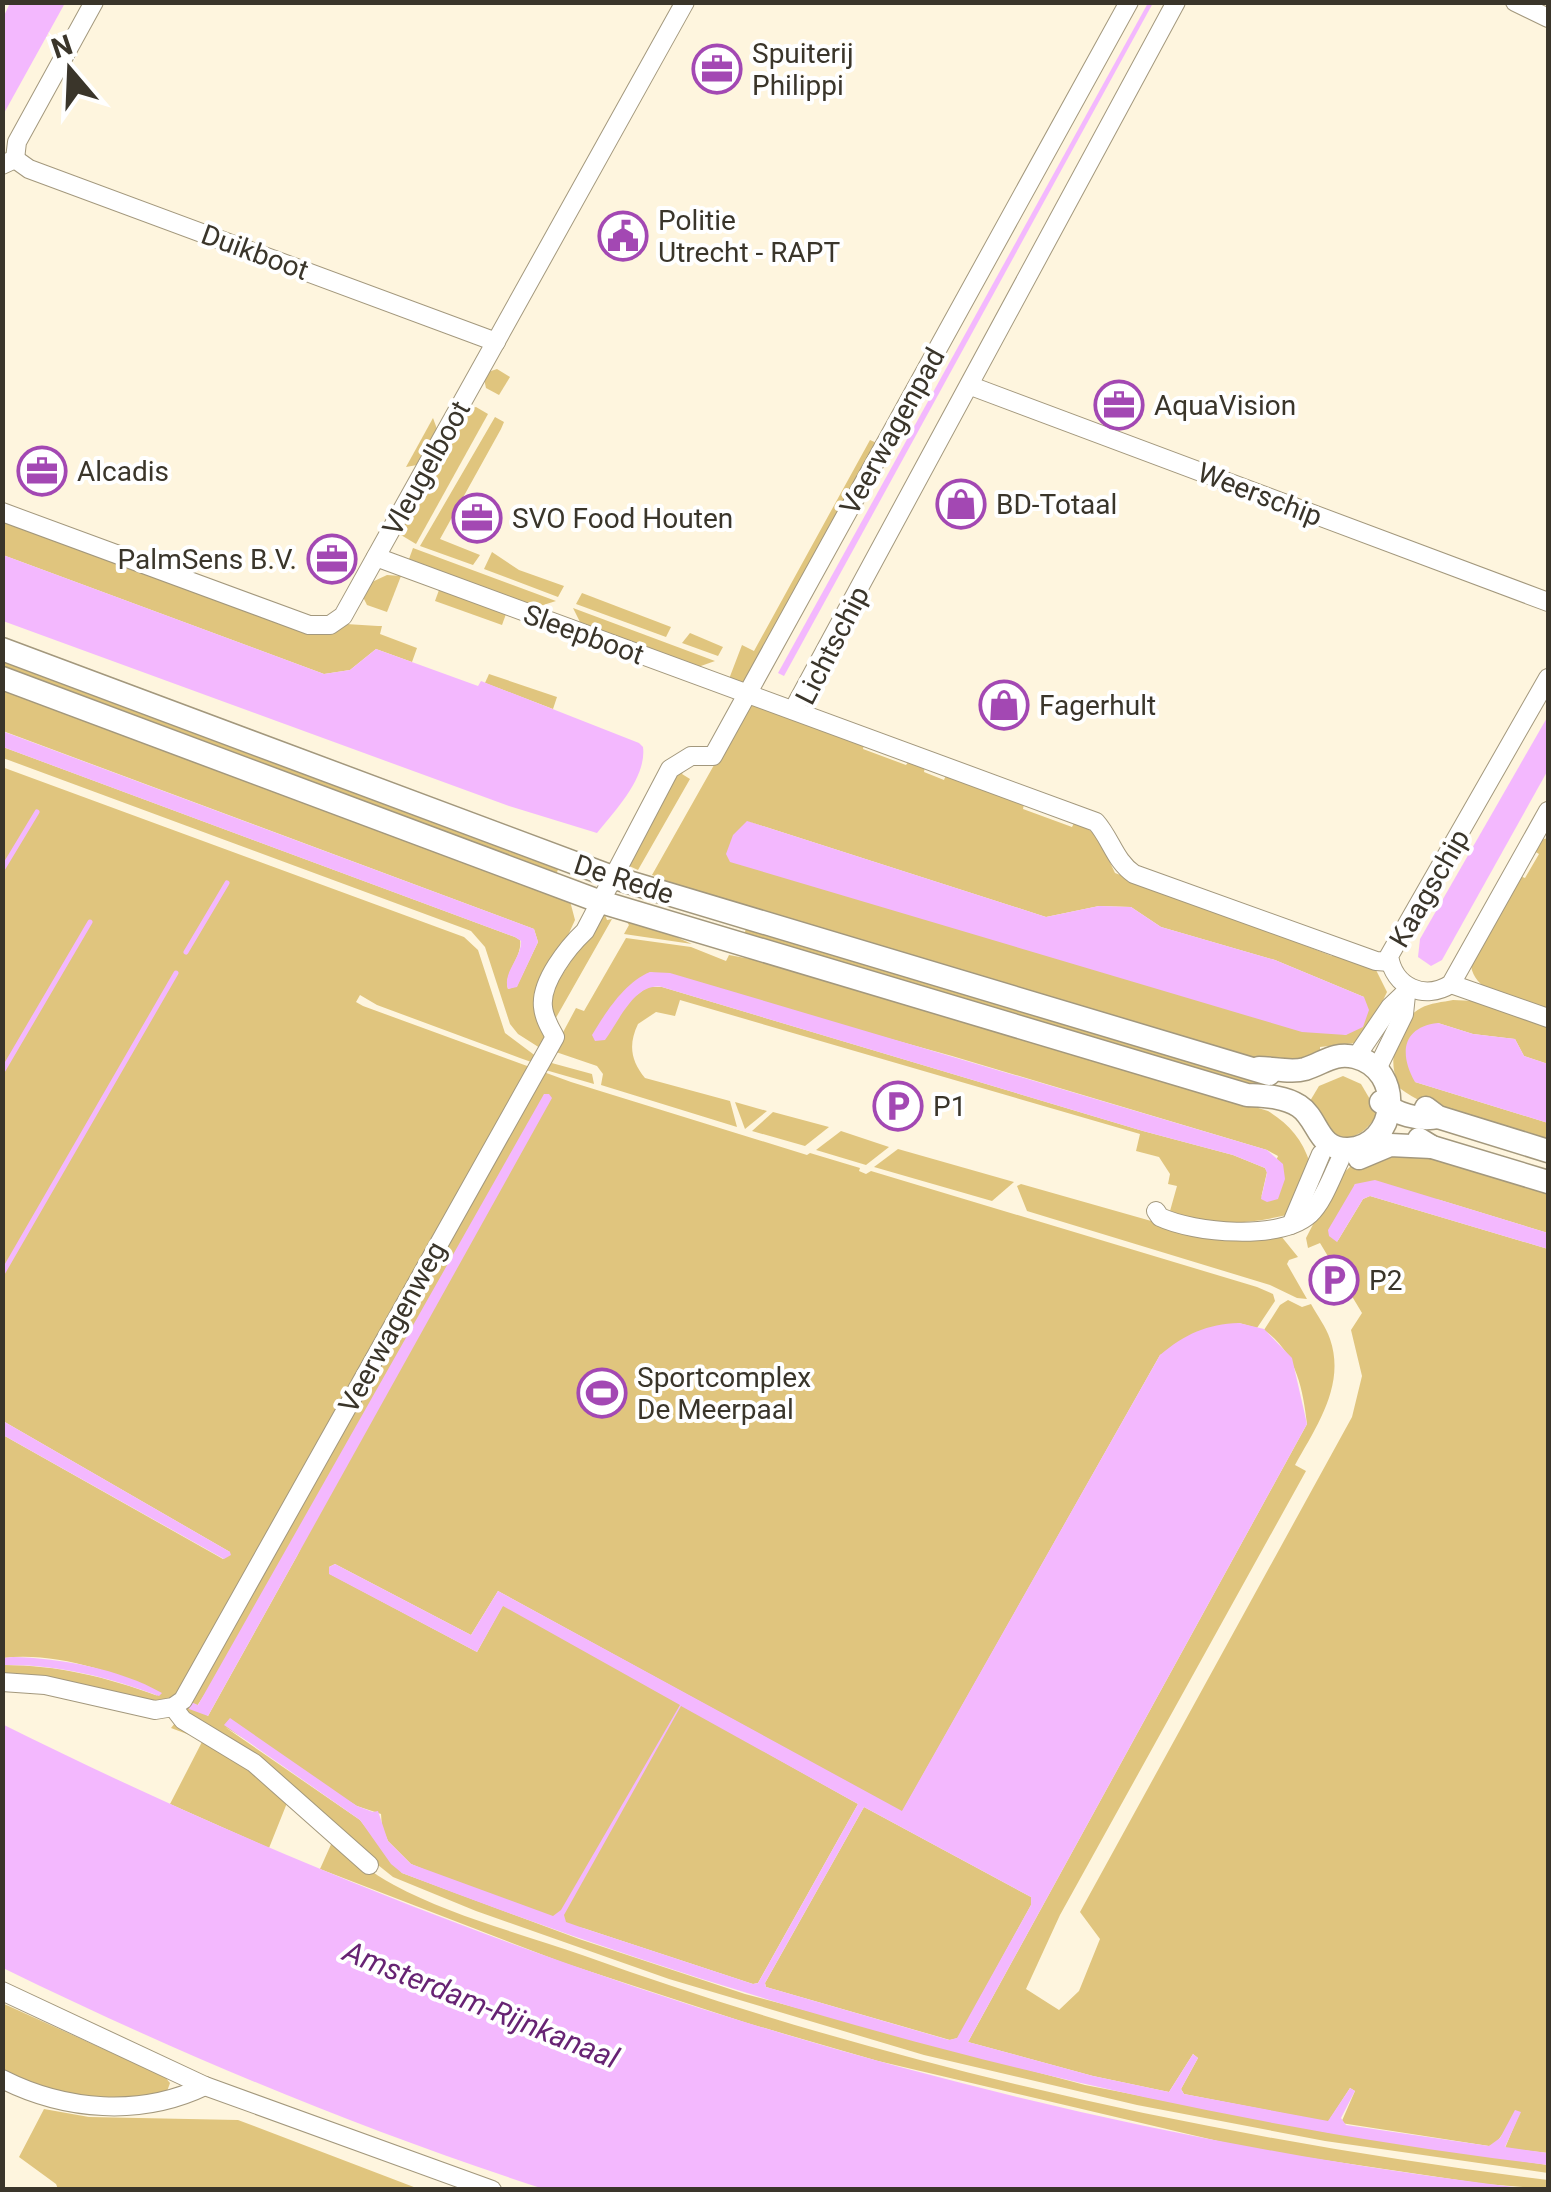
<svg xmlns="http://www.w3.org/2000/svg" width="1551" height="2192" viewBox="0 0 1551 2192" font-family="Roboto,sans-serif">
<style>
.green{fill:#e0c57e;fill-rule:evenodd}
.water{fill:#f3b8fe;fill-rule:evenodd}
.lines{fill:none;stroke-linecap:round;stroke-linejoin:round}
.stream{stroke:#f3b8fe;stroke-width:5}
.minor-casing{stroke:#a3987d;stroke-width:20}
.major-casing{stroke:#a3987d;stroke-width:25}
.minor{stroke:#fff;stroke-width:18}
.major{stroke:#fff;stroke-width:22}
.labels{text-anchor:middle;stroke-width:8;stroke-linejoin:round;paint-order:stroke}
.poi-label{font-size:28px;fill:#3a352a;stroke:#fff;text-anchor:start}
.street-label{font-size:28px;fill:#3a352a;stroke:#fff}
.water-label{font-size:30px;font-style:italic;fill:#672373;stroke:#fff}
</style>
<rect width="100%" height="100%" fill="#fef5de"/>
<g class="green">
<polygon points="497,369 510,377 499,395 486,388 484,379 488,372"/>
<polygon points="476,407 488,414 416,544 396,532 467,409"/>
<polygon points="495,417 504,422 501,429 440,539 480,555 473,565 420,546"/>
<polygon points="433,418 437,429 417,465 406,467"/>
<polygon points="870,440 879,444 743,683 729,679 742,645 754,651"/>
<polygon points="2,518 314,634 331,634 346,624 378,626 382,626 380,634 417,648 412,662 376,649 350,670 324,674 3,555"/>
<polygon points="413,548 556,601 537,607 409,559"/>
<polygon points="492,552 519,570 564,586 558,597 484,569"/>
<polygon points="387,575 401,576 387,612 367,605 363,597 372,582"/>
<polygon points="439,590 506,614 502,625 435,601"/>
<polygon points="582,593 671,627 666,637 576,604"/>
<polygon points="573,608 715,661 698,667 581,624"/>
<polygon points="690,633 723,647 718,656 682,643"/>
<polygon points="2,657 560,864 556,875 3,670"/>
<polygon points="489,674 557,697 553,709 485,683"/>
<path d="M2,686L570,901L575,920L559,955L548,962L540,976L547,1039L540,1048L518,1034L510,1024L485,947L471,931L3,758V747L515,937L520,940C523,957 503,973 508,989L517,986L538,942L534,929L3,731Z"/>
<path d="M749,703L864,744L863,749L906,765L909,761L925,766L924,772L944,780L946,775L1024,804L1023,809L1072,827L1075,821L1097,835L1115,873L1301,941V944L1332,956L1334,953L1375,968L1387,992L1367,1034L1356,1043L1320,1047V1054L1306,1060L1263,1061L662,883V878L652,875ZM747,821L1046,917L1099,906L1131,907L1161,927L1275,960L1364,997L1346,1035Z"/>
<polygon points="689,762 682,774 690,779 638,870 627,865 671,776"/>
<path d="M2,767L464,937L478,950L505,1033L537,1057L534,1063L520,1058L377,1005L360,995L356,1002L363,1006L571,1082L807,1155L810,1153L860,1168L859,1171L866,1174L871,1171L1257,1287L1273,1294L1275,1301L1257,1328L1239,1323L1160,1355L902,1812L498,1591L471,1635L335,1564L329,1567L330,1574L477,1652L503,1605L858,1804L758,1983L753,1984L583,1928L556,1924L411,1864L388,1841L382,1827L381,1814L357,1806L225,1727L360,1820L402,1873L579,1939L745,1994L1085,2085L1326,2132L1548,2165V2173L1325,2141L1137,2105L924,2055L669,1979L476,1911L393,1877L188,1713L178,1695L160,1704L108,1690L3,1678V1665C57,1665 107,1677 158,1696C117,1670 52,1652 3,1658V1435L223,1559L230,1552L3,1421ZM301,1548L297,1556L208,1716L197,1706Z"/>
<path d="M1548,838V1011C1523,1002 1476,997 1471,966L1520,876L1525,878L1539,854L1534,851L1540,840Z"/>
<polygon points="605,915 607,920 612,919 553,1023 549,995 598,920"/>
<polygon points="637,920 692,944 624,934 629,925 626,921"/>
<polygon points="747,924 1262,1077 1258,1088 744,936"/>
<path d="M626,938L691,947L726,961L729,955L798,968L1268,1111C1289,1124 1302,1139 1310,1163L1287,1215C1247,1224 1209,1228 1170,1211L1177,1186L1168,1184L1170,1174L1159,1157L1136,1151L1140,1134L680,1000L675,1016L656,1012L638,1024C628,1045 631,1061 645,1078L730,1101L737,1127L601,1085L603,1074L597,1066L553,1051L576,1008L584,1011ZM650,972L952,1056L1267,1150L1278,1156L1261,1198L1267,1172L1265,1168L1233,1155L1143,1131L662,987H647L637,995Z"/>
<path d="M1453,1000L1474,1001L1548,1027V1064L1524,1056L1515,1039L1473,1034L1438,1023L1415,1082L1548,1123V1141C1506,1128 1424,1113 1394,1083L1397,1080C1387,1059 1398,1020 1421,1008C1430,1003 1443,1002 1453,1000Z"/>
<polygon points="548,1062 592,1074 594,1084 542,1069"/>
<path d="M1343,1076L1361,1084L1378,1113C1368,1130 1355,1141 1334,1137L1310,1101L1319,1086Z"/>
<polygon points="735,1102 767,1111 745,1129"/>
<polygon points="773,1112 829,1127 805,1146 752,1131"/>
<polygon points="841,1131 889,1147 866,1165 816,1150"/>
<polygon points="898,1149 1014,1182 992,1201 874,1167"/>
<path d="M1389,1154H1416L1548,1191V1233L1440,1200L1355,1184L1337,1242L1363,1199L1370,1196L1548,1249V2153L1505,2148L1520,2112L1495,2144L1489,2146L1341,2123L1355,2091L1350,2088L1328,2122L1184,2094L1181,2089L1198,2058L1193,2054L1169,2092L1093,2076L968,2042L1307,1424C1303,1388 1295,1351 1264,1330L1280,1305L1288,1300L1302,1307L1311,1304C1317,1315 1326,1327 1330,1339C1346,1385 1316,1427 1295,1465L1306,1471L1060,1915L1026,1989L1059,2010L1079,1991L1100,1939L1080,1912L1352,1417L1362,1376L1351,1330L1362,1313L1320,1243L1308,1248L1306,1238L1336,1180L1351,1166Z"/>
<polygon points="1021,1184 1204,1236 1281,1236 1298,1257 1289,1260 1287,1264 1307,1299 1297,1298 1270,1285 1027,1211 1017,1186"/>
<polygon points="175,1723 195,1731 289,1798 269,1848 170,1804 203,1740 171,1728"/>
<polygon points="864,1807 1031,1897 1031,1905 958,2038 950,2040 766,1987 765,1983"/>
<path d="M333,1840C352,1856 371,1873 394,1885C449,1915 525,1935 585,1956C896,2068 1221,2139 1548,2180V2189L1485,2184L1256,2150L878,2061L747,2023L564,1963L320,1869Z"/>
<polygon points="2,2003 165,2077 170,2083 165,2097 77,2099 3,2074"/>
<polygon points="44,2109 89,2117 238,2120 419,2189 58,2189 56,2184 19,2157"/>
</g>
<g class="water">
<polygon points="10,3 65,3 3,115 3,18"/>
<polygon points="1148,3 1153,3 784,676 778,673"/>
<path d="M3,555L324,674L350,670L376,649L478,686L481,681L639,743L643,747C647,777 615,811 597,833L509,806L3,621Z"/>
<polygon points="1548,716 1548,770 1442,960 1431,966 1418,957 1420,939"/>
<path d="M2,731L534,929L538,942L517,987L508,989C502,973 522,957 521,941L515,937L3,747Z"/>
<polygon points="747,821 1046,917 1099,906 1131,907 1161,927 1275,960 1364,997 1369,1010 1363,1027 1346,1035 1302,1032 730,862 726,854 733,835"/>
<path d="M650,972L670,973L1267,1150L1283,1164L1285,1179L1278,1199L1267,1202L1261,1199L1267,1173L1265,1168L1233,1155L1143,1131L662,987C635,982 619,1021 605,1040L595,1041L592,1035C606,1012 625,982 650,972Z"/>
<path d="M1438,1023L1473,1034L1515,1039L1524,1056L1548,1064V1123L1415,1082C1399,1054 1402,1027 1438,1023Z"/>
<polygon points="544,1094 549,1094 552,1098 208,1716 189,1709 191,1702 198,1705"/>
<polygon points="1375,1180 1548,1233 1548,1249 1370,1196 1363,1199 1337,1242 1329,1236 1328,1230 1355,1184"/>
<path d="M1239,1323L1264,1329L1292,1358L1307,1424L968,2042L1093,2076L1169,2092L1193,2054L1198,2058L1181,2089L1184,2094L1328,2121L1350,2088L1355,2091L1341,2118L1346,2125L1489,2146L1500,2138L1515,2110L1521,2112L1505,2147L1548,2153V2165C1155,2118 771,2016 402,1873L391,1864L360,1820L224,1725L230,1718L357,1806L373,1812L378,1811L388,1841L411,1864L553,1916L561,1910L680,1705L503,1606L477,1652L329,1574V1567L335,1564L471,1635L498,1591L902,1811L1160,1355C1185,1334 1207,1324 1239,1323ZM681,1706L858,1804L758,1983L753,1984L583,1928L566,1922L564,1915ZM864,1807L1031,1897V1905L957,2038L949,2040L766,1987L765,1983Z"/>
<polygon points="3,1421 230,1552 231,1555 224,1559 3,1435"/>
<path d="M13,1657C60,1658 120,1669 162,1693L159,1696C109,1677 56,1664 3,1665V1658Z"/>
<path d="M2,1724C480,1962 999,2127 1530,2189L547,2190C361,2130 179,2054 3,1968Z"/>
</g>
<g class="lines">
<g class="stream">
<polyline points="2,870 37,812"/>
<polyline points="186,952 227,883"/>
<polyline points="2,1072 90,922"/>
<polyline points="2,1274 176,973"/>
</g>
<g class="minor-casing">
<g id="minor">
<polyline points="1515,2 1548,18"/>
<polyline points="15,159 29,169 496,342"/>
<polyline points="2,165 15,159 17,142 94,2"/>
<polyline points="971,386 1548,602"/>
<polyline points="2,512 309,625 330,625 343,616 685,2"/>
<path d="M376,557L1096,822C1111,839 1115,861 1134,874L1376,961L1390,962"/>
<path d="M1548,678L1389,956C1394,987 1424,1001 1451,984L1548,811"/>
<polyline points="793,710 1176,2"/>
<polyline points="1451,984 1548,1018"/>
<polyline points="1356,1057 1390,1007 1410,988"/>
<polyline points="1377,1069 1404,1014 1406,995"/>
<path d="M1156,1211L1160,1217C1194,1233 1280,1241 1310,1214C1323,1202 1332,1176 1340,1160"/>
<polyline points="1291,1225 1321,1154"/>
<path d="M2,1682L45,1685L155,1710L173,1707L183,1700L555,1037C550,1028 544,1018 543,1007C540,982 568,947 585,931L670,769L691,756H713L1129,2"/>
<polyline points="173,1707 183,1720 254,1763 369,1865"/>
<polyline points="2,1991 205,2086 492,2190"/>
<path d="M2,2079C65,2111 141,2117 205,2086"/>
</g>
</g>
<g class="major-casing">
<g id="major">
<polyline points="2,649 615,878 1269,1074"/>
<path d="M2,678L601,902L1247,1095C1264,1096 1284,1096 1299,1106C1319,1119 1317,1150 1348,1149C1397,1147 1406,1070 1355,1057C1334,1052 1324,1063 1305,1069C1291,1073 1273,1068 1259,1068"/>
<path d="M1381,1102C1396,1114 1419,1121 1438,1117"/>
<polyline points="1426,1108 1438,1117 1548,1151"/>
<polyline points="1419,1139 1432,1147 1548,1182"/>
<polyline points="1359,1158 1390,1145 1432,1147"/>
</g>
</g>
<use href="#minor" class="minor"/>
<use href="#major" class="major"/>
</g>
<defs>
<g id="office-ring" transform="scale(2.5)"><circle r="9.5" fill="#fff" stroke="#a348b3" stroke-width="1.5"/><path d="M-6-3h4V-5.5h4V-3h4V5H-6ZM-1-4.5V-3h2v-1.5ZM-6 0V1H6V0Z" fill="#a348b3"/></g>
<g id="civic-ring" transform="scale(2.5)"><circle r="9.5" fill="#fff" stroke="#a348b3" stroke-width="1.5"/><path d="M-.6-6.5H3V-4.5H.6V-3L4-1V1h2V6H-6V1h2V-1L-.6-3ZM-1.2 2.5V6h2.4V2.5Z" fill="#a348b3"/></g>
<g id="shop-ring" transform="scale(2.5)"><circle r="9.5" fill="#fff" stroke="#a348b3" stroke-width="1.5"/><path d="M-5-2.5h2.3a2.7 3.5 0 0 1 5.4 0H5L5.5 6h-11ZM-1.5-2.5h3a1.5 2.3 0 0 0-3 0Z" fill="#a348b3"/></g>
<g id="parking-ring" transform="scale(2.5)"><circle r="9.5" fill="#fff" stroke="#a348b3" stroke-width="1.5"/><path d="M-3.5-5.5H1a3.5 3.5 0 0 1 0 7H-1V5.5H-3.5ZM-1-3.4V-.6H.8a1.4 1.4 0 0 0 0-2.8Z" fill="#a348b3"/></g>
<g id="stadium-ring" transform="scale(2.5)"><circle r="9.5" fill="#fff" stroke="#a348b3" stroke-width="1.5"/><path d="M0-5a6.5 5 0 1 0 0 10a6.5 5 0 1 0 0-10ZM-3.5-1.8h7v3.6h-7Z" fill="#a348b3"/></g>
</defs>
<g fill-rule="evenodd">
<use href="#office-ring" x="717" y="69"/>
<use href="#civic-ring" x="623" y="236"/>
<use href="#office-ring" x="1119" y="405"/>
<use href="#office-ring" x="42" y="471"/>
<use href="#shop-ring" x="961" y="504"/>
<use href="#office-ring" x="477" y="518"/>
<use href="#office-ring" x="332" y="559"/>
<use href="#shop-ring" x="1004" y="705"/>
<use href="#parking-ring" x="898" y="1106"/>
<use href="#parking-ring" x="1334" y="1280"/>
<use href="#stadium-ring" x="602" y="1393"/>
</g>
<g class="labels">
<g class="poi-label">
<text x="752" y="63">Spuiterij<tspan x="752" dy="32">Philippi</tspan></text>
<text x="658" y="230">Politie<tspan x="658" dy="32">Utrecht - RAPT</tspan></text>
<text x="1154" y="415">AquaVision</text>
<text x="77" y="481">Alcadis</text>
<text x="996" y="514">BD-Totaal</text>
<text x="512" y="528">SVO Food Houten</text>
<text x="297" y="569" text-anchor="end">PalmSens B.V.</text>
<text x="1039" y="715">Fagerhult</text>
<text x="933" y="1116">P1</text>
<text x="1369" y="1290">P2</text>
<text x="637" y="1387">Sportcomplex<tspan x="637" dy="32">De Meerpaal</tspan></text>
</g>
<g class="street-label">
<text transform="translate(255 252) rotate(20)" y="10">Duikboot</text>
<text transform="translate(892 431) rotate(-61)" y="10">Veerwagenpad</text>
<text transform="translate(426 468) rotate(-61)" y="10">Vleugelboot</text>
<text transform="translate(1260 494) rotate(21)" y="10">Weerschip</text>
<text transform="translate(584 634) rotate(20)" y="10">Sleepboot</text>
<text transform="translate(832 645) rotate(-63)" y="10">Lichtschip</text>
<text transform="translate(624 879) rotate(18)" y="10">De Rede</text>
<text transform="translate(1429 888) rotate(-60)" y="10">Kaagschip</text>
<text transform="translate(392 1327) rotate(-61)" y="10">Veerwagenweg</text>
</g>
<g class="water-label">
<text transform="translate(481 2005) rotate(22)" y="10">Amsterdam-Rijnkanaal</text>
</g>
</g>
<rect width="1551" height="2192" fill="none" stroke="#3a352a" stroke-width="10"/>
<g transform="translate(70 70) rotate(341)" stroke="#ffffff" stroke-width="8" paint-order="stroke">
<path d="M0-8L18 38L0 25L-18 38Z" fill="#3a352a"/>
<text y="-15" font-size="28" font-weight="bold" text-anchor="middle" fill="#3a352a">N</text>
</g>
</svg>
